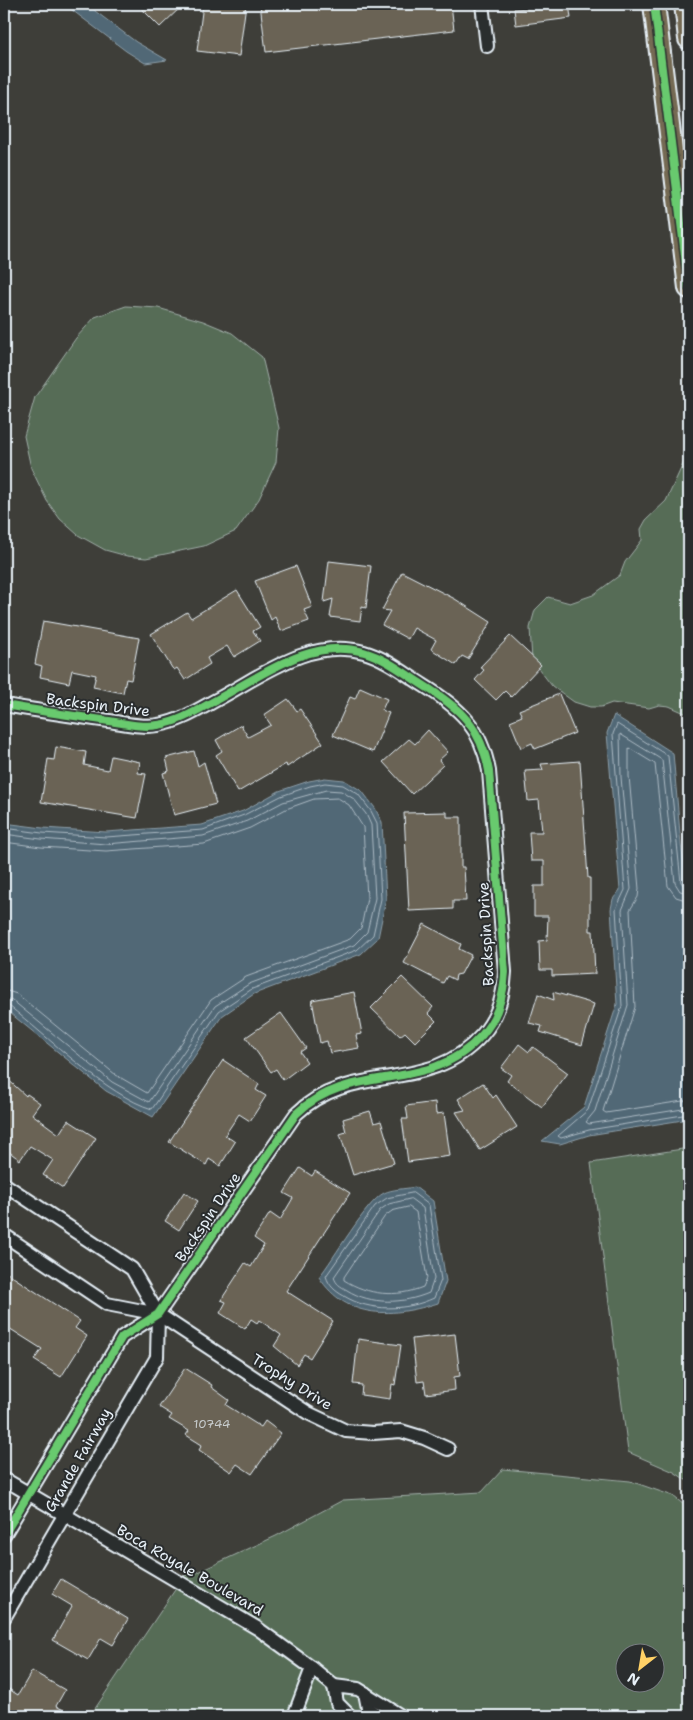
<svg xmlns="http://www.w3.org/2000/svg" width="693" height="1720" viewBox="0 0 693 1720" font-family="'Shantell Sans',sans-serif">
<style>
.green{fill:#576c57;stroke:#a0aea8;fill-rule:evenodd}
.water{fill:#516876;stroke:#8d9faa}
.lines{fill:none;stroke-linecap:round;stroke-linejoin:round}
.shore{stroke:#acbac4;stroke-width:1}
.building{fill:#6b6454;stroke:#e8f1f8}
.minor-casing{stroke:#e8f1f8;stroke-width:16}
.primary-casing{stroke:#e8f1f8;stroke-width:24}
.minor{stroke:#2a2d2e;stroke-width:12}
.primary{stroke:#746b52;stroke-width:20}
.cycleway-casing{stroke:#2a2d2e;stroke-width:11}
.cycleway{stroke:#67ca6e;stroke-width:8}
.labels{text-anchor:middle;stroke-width:4;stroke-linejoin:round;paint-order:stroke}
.number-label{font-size:12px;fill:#c9cecf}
.street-label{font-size:15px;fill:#e8f1f8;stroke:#2a2d2e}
</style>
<rect width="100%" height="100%" fill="#3e3e39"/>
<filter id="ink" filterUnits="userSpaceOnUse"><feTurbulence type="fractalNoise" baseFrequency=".02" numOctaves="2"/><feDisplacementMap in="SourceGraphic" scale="10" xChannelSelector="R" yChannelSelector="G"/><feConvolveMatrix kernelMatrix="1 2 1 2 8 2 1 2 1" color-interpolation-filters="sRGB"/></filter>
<g filter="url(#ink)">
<g class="green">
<polygon points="126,306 158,308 203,321 232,333 262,357 279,428 276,462 259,499 236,531 204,546 146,558 127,556 105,550 78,535 60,519 47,501 31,468 24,436 35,397 76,338 95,317"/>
<polygon points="689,451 689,719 687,714 669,706 659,705 649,708 612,703 601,707 590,707 574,702 552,686 532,660 530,628 535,610 548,597 570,603 593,595 620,575 625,562 642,540 641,529 646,520 666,501"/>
<polygon points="689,1148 689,1482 674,1472 628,1452 591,1163"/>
<path d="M503,1469L630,1481L673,1496L689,1509V1716H90L185,1575L194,1574L276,1536L343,1500L482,1492ZM626,1652H656V1682H626Z"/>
</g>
<g class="water">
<polygon points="64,4 93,4 95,11 136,42 167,60 145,63 126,51"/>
<polygon points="614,715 673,753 681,845 689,894 689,1119 589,1135 560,1144 542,1141 584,1107 617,1004 611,909 613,899 620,890 607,733"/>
<polygon points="325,778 344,780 362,791 375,808 382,822 386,899 378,938 361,954 254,994 222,1016 153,1117 106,1091 5,1009 4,823 43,828 106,832 202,825 243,811 279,791 309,781"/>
<path d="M415,1187L433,1201L446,1281L438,1303C394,1317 347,1321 319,1277C333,1260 367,1201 384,1193C392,1189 405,1189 415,1187Z"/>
</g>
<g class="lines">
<g class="shore">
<path d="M4,828L42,833L106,837L203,830L244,815L281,796L310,786L325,783L343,785L358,794L371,811L377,823L381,899L373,935L357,950L252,989L219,1011L152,1109C108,1096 47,1036 9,1006L4,1004"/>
<polyline points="4,834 41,839 106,844 203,836 247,821 283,802 326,790 341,791 354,799 366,814 371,825 375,898 367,932 354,945 249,984 215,1006 149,1102 112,1082 12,1000 4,998"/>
<polyline points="4,842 41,847 106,851 204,844 250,828 286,809 314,799 338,798 349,805 363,827 367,898 361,928 350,939 246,977 211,1000 147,1093 116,1075 17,994 4,990"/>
<polyline points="689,887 684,886 681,882 668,756 617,724 613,734 625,890 616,909 622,1006 588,1110 558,1136 561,1138 589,1130 689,1114"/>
<polyline points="689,893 680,891 675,883 662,760 620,734 621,777 631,889 622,910 628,1005 595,1111 586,1122 589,1124 689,1108"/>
<polyline points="689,901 676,897 668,886 655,764 629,748 629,776 639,889 638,897 630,910 635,1007 603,1111 606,1113 689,1100"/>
<path d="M413,1193L429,1205L441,1280L434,1298C406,1311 370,1312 344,1296C335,1291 329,1286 326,1276L375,1206L387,1198Z"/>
<path d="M411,1199L423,1208L434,1279L429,1293C403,1304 371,1305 347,1290C340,1286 336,1284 334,1277L380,1210L389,1204Z"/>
<path d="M409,1207L416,1212L427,1278L423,1287C396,1298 368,1295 344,1280V1277L385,1216L392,1211Z"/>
</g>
</g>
<g class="building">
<polygon points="137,4 184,4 160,27"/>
<polygon points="203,4 246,4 239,56 197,51"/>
<polygon points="260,4 451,4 454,30 266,52"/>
<polygon points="529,4 569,4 571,18 516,25 514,9 529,8"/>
<polygon points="329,561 371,566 366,608 362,607 360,621 330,617 333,599 324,602"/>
<polygon points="296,566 312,607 304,610 309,621 281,631 275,617 271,620 255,581"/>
<polygon points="402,572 455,599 491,622 468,659 462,656 456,665 431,649 436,640 414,628 408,639 382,625 390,611 382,610"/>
<polygon points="237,590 260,627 253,631 260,641 234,657 227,646 207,658 210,664 185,680 177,668 174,670 172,668 151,634 187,612 191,618"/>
<polygon points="43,621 139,638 131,680 126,679 123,693 93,687 96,675 72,670 69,683 40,677 42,666 35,664"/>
<polygon points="510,636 541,665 511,697 505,691 496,700 475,680 484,670 480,667"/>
<polygon points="360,687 387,699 382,710 389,713 373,752 333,735 350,697 355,699"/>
<polygon points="559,694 575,733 535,749 532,743 521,748 510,721 522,716 519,710"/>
<polygon points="288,699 297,711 300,709 323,743 287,767 286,764 238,792 216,755 222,751 216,740 241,725 248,737 271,725 264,715"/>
<polygon points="428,730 448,752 439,760 443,765 412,794 383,762 409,739 415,744"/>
<polygon points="56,747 86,752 84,765 108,770 111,756 140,762 138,773 146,774 137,818 41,802 48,759 54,760"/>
<polygon points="194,751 198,766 204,762 216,804 174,815 163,773 169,771 166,758"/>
<polygon points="580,761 588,878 590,878 590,931 593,931 595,974 552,976 552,970 540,970 539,941 547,940 548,916 534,916 534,886 544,886 544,861 531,861 529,832 542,832 539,800 528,801 525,771 543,770 541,764"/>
<polygon points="447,812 447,817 461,817 461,867 464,867 466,901 453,901 453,909 409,911 404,813"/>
<polygon points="424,924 461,944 459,949 471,955 461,974 456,975 455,980 447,976 443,983 404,963"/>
<polygon points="402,977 433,1007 428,1013 436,1021 415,1042 405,1032 400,1036 371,1008"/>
<polygon points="354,992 362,1034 356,1035 359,1048 330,1053 327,1041 320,1043 312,1000"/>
<polygon points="553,992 594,1004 582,1045 540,1032 542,1026 529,1023 538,994 554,1000"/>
<polygon points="281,1013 306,1048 300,1052 307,1062 283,1080 276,1069 271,1072 246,1037"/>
<polygon points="519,1044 529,1052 533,1047 568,1073 542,1107 507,1081 511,1075 501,1068"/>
<polygon points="223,1060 259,1084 256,1090 266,1096 250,1121 239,1114 225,1135 235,1142 220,1166 209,1159 206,1165 169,1142"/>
<polygon points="4,1076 26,1096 27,1094 40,1103 32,1114 59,1134 68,1120 96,1138 63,1188 43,1175 53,1160 30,1146 20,1160 4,1148"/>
<polygon points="483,1083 493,1098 496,1095 517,1127 480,1150 456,1112 465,1110 458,1099"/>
<polygon points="435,1102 436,1114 444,1113 450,1156 408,1162 402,1119 408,1119 406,1106"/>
<polygon points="370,1111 374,1123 381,1121 394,1163 353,1175 340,1134 346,1132 343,1119"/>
<polygon points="300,1168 312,1176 315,1171 350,1193 286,1291 333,1321 310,1358 304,1354 297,1365 274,1346 281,1335 259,1320 257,1323 251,1319 245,1329 220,1313 226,1302 221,1300 245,1263 251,1267 264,1245 254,1238 270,1213 280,1220 293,1198 284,1193"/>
<polygon points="184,1192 198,1201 179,1230 165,1221"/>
<polygon points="4,1271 80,1321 75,1328 87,1336 61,1377 34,1360 42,1349 4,1325"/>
<polygon points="455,1334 460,1376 454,1377 455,1390 426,1394 424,1381 417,1382 412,1339"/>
<polygon points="358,1339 401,1345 395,1385 392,1384 390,1399 361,1395 362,1385 353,1384"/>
<polygon points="185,1368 212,1385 211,1387 229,1400 226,1405 261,1427 265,1421 281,1433 252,1474 237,1464 231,1472 199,1450 202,1445 186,1435 189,1431 169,1419 172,1415 159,1407"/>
<polygon points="61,1579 128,1619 113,1645 101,1638 88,1660 53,1640 72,1606 52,1594"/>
<polygon points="32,1671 65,1690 56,1706 75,1716 19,1716 4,1707 4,1686 18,1695"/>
</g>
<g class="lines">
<g class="minor-casing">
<g id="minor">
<polyline points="482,4 487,46"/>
<path d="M4,705C39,711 74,716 109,721C124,723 142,728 158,725C179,722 198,710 216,700C261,676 310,637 364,652C385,658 404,673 423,685C460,708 481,727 489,771L505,972C504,995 497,1018 482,1035C429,1096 352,1060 296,1114L158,1314L122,1337L4,1535"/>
<polyline points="4,1184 132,1269 158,1314"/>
<polyline points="4,1235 107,1304 158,1314 308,1413 346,1431 373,1433 401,1431 424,1438 448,1449"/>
<polyline points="4,1479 257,1628 312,1668 294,1716"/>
<polyline points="4,1618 157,1357 158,1314"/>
<polyline points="312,1668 334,1686"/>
<polyline points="365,1693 368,1708 376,1716"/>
<polyline points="350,1716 337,1703 334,1686 358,1689 401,1716"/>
</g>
</g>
<g class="primary-casing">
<g id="primary">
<polyline points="654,4 689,288"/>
<polyline points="685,4 689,39"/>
</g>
</g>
<use href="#minor" class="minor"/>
<use href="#primary" class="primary"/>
<g class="cycleway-casing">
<g id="cycleway">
<polyline points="654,4 689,288"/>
<path d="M4,705C39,711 74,716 109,721C124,723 142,728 158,725C179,722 198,710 216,700C261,676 310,637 364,652C385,658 404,673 423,685C460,708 481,727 489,771L505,972C504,995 497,1018 482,1035C429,1096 352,1060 296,1114L158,1314L122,1337L4,1535"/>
</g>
</g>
<use href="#cycleway" class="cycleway"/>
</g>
</g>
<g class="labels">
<g class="number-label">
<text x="212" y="1428">10744</text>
</g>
<g class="street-label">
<text transform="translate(98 705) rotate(7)" y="5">Backspin Drive</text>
<text transform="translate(486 934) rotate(-93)" y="5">Backspin Drive</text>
<text transform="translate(208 1217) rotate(-56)" y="5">Backspin Drive</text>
<text transform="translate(292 1382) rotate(32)" y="5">Trophy Drive</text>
<text transform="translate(78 1460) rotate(-60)" y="5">Grande Fairway</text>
<text transform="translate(190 1570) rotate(30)" y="5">Boca Royale Boulevard</text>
</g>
</g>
<rect width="693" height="1720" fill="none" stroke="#2a2d2e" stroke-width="20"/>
<rect x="10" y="10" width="673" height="1700" fill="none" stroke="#e8f1f8" stroke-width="2" filter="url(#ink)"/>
<g transform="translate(640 1668) rotate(211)"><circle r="24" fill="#2a2d2e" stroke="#767b7f"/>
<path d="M0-4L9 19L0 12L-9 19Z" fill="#ffd166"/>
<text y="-8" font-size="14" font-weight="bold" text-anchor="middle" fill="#e8f1f8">N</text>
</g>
</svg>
